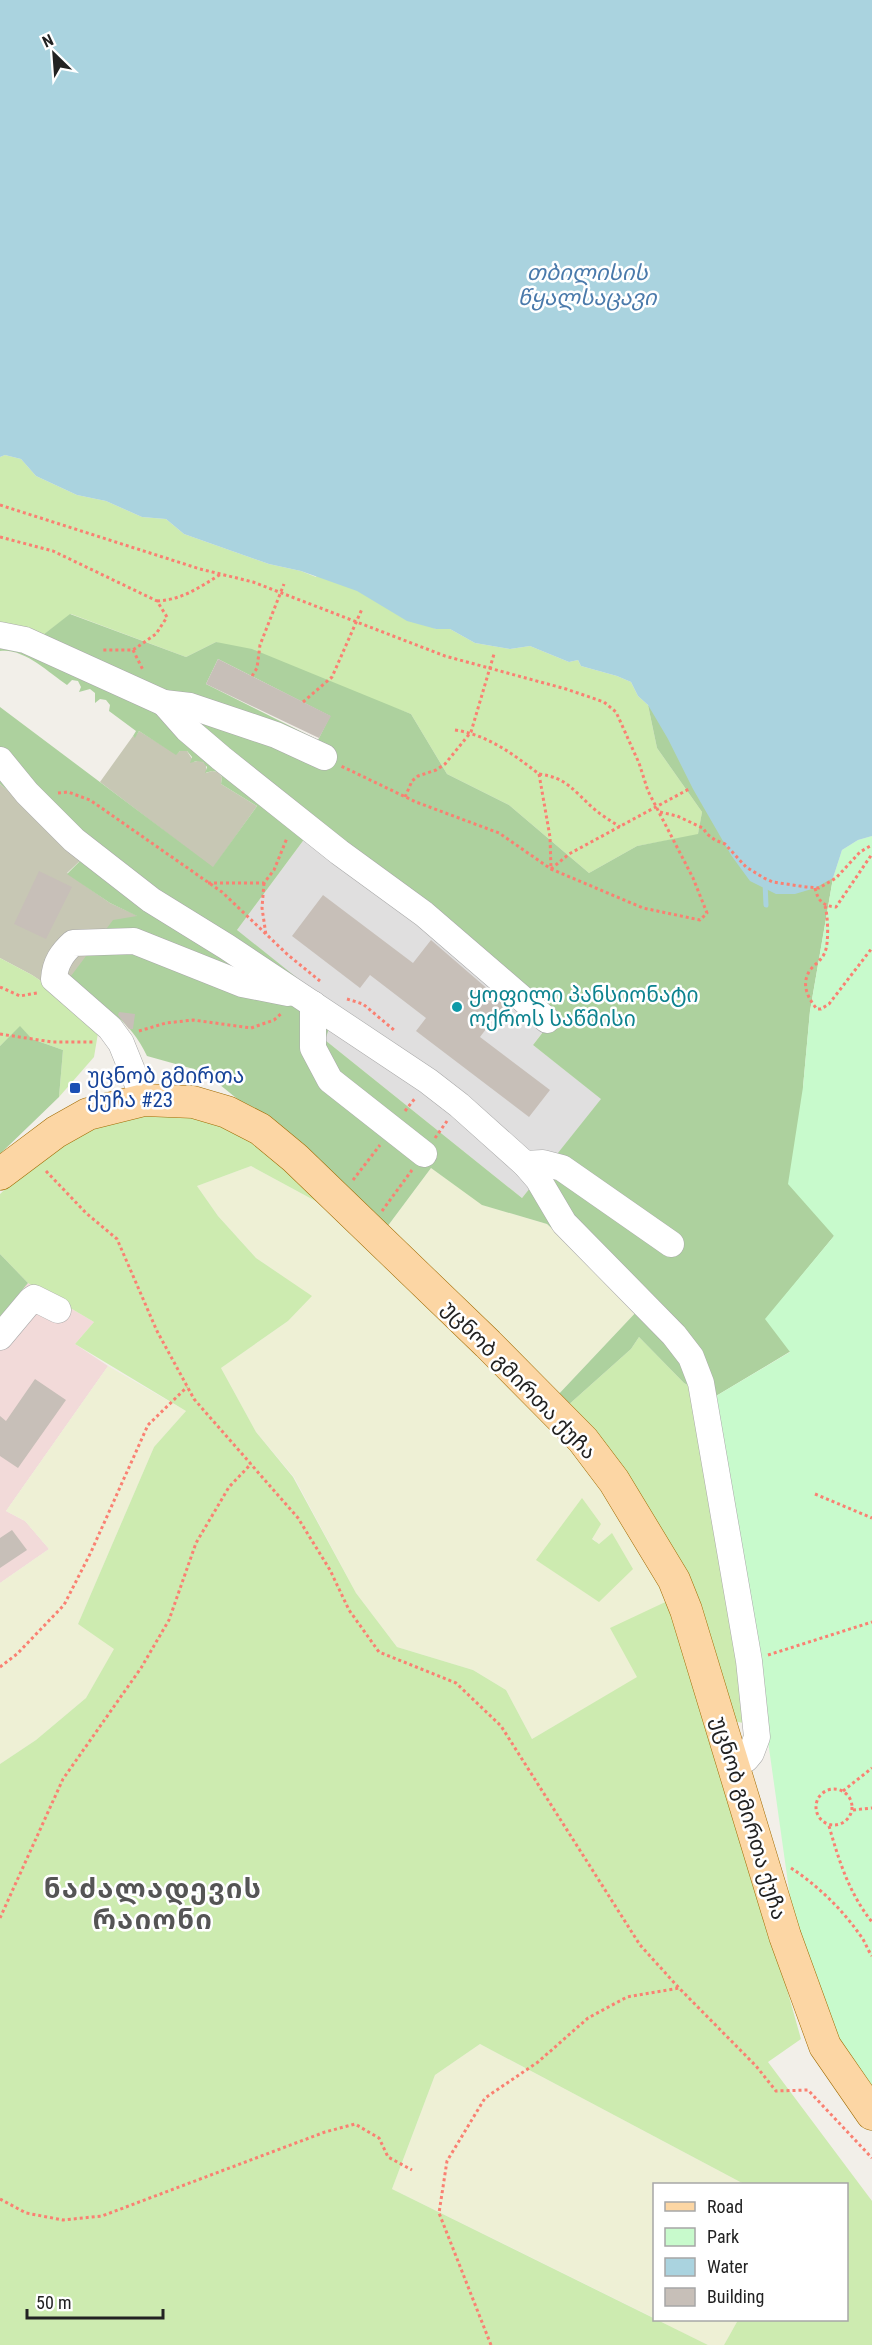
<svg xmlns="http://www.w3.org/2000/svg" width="872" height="2345" viewBox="0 0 872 2345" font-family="'Roboto Condensed','Noto Sans Georgian',sans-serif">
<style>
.residential{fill:#e0dfdf}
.commercial{fill:#f2dad9}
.construction{fill:#c7c7b4}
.farmland{fill:#eef0d5;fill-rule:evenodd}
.grass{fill:#cdebb0}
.forest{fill:#add19e;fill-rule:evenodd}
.park{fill:#c8facc}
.water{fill:#aad3df}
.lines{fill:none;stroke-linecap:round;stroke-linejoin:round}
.stream{stroke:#aad3df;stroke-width:5}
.building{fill:#c7bfb8}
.minor-casing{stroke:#a9a9a9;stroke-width:27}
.major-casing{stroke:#a06b00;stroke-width:33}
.path{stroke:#fa8072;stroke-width:3;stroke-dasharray:3 3;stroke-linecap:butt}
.minor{stroke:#fff;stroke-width:26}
.major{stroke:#fcd6a4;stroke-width:32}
.culture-dot{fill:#0f9aa8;stroke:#fff;stroke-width:2}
.transit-dot{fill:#1a4fb4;stroke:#fff;stroke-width:2}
.labels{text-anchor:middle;stroke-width:5;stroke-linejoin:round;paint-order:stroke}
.culture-label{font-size:21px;fill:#0d838f;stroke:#fff;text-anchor:start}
.transit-label{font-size:21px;fill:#164399;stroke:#fff;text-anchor:start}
.street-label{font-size:21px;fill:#222;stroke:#fff}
.water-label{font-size:22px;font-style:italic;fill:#4a7aab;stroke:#fff}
.district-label{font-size:27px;font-weight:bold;letter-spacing:1.5px;fill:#555;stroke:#fff}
</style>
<rect width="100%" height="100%" fill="#f2efe9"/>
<polygon class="residential" points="314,826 553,1018 533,1045 602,1099 522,1198 325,1040 237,930"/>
<polygon class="commercial" points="28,1283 94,1322 75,1344 108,1366 6,1511 25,1521 49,1549 0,1583 0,1317"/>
<g class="construction">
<polygon points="139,731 176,754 180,751 187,751 194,762 200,760 206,764 206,773 212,771 218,772 222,777 221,784 257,806 213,868 100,782 133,736 135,737"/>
<polygon points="0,784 85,856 67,873 110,903 138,916 56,991 32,975 0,958"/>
</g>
<g class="farmland">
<path d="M251,1166L334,1211L613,1484L676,1597L638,1677L532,1739L506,1690L473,1670L397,1647L356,1593L294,1477L256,1432L221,1368L288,1321L311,1296L256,1258L218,1216L197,1186ZM611,1534L599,1602L592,1538L599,1544Z"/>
<polygon points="431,1168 483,1205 547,1224 639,1309 556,1397 387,1227"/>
<polygon points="108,1366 186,1411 154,1447 78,1624 115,1648 86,1698 36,1740 0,1764 0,1583 49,1549 25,1521 6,1511"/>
<polygon points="480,2044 744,2184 654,2184 654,2318 392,2189 435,2075"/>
<polygon points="657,2320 738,2320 724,2345 708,2345"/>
</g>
<g class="grass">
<polygon points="5,455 21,459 36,476 77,495 106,501 142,517 166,519 184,534 269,564 301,571 316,577 320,569 436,629 450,629 475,643 510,649 530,646 569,662 578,660 581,666 617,676 631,682 638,696 648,705 657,748 702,812 698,835 637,846 589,873 509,805 447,774 411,714 216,642 186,657 71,614 39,638 0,627 0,457"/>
<polygon points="0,958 32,975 56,991 98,1033 94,1057 59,1097 63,1050 32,1039 20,1027 0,1046"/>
<polygon points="130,1115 196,1115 262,1147 334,1211 251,1166 197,1186 218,1216 256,1258 312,1296 288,1321 221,1368 256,1432 293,1477 356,1593 397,1647 473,1670 506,1690 532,1739 637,1677 610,1628 676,1597 801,2039 768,2062 872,2201 872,2345 724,2345 738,2320 846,2320 846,2184 744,2184 480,2044 435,2075 392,2189 708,2345 0,2345 0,1764 36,1740 86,1698 114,1649 78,1624 154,1447 186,1411 75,1344 94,1322 28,1283 0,1254 0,1194 50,1147"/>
<polygon points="639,1337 684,1383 699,1392 750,1713 744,1723 732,1721 566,1407 631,1349"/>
<polygon points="582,1498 601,1524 592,1539 599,1544 612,1533 633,1569 599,1602 536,1560"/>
</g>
<g class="forest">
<path d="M70,614L186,657L216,642L252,649L411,714L447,774L509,805L589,873L637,846L698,834L702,812L657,748L648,705L816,880L833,878L810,1011L803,1087L834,1236L766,1319L791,1351L711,1399L684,1383L639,1337L631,1349L566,1407L556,1397L639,1309L547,1224L482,1205L431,1168L387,1227L313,1160L209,1076L190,1068L147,1056C128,1016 101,1005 65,984L113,920L137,916L110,903L67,874L85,856L0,784V707L213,867L257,806L221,784L222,777L218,772L212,771L205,773L207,767L203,762L197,761L190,763L192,757L187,751H180L176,755L139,731L135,738L133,736L136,731L109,711L110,705L106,700L100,699L95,703V693L90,689L79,692L81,687L78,681L72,680L67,685C48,672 24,648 0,651V627L39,638ZM218,659L330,716L318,740L206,684ZM314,826L553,1019L533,1045L601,1099L522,1198L325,1040L336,1009L237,930Z"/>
<polygon points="20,1026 32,1039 63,1050 59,1097 0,1154 0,1046"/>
<polygon points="0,1254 28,1283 0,1317"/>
</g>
<polygon class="park" points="872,836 872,2098 846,2060 792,1911 757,1663 711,1399 790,1352 765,1319 834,1236 788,1184 803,1087 810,1011 833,878 842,850 858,840"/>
<polygon class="water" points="0,0 872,0 872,836 858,840 842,850 833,878 815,888 795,894 776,894 750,881 731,855 693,789 668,739 648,705 638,696 631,682 617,676 581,666 578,660 569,662 530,646 510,649 475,643 450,629 436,629 407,621 357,591 301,571 269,564 184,534 166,519 142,517 106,501 77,495 36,476 21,459 5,455 0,457"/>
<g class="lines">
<polyline class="stream" points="765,883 766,905"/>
</g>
<g class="building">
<polygon points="218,659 331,716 319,738 206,684"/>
<polygon points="39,871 72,887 46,939 14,924"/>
<polygon points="323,895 413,963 431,940 505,1004 480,1037 550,1090 529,1117 416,1031 426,1018 370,975 360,988 292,936"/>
<polygon points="119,1012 135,1014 133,1029 129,1029 118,1015"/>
<polygon points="35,1379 66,1400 18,1468 0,1456 0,1416 6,1421"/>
<polygon points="12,1530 27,1550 0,1568 0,1538"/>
</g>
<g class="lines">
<g class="minor-casing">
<g id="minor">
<polyline points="0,635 25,640 164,703 190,706 276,735 324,757"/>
<polyline points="164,703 187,729 221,758 339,852 424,914 547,1020"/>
<polyline points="0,760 27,793 74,840 151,900 227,947 428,1081 459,1105 525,1164 538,1179 564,1223 674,1335 691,1357 701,1383 749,1661 757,1737 751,1753 746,1759 733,1765"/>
<polyline points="313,1004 313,1048 330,1080 424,1154"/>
<path d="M144,1100L121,1043L110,1028L54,979C55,963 62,953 73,943L134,941L242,984L288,993"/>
<polyline points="525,1164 543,1163 562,1168 671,1244"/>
<polyline points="0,1337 31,1300 34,1298 58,1310"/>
</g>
</g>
<g class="major-casing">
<polyline id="major" points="0,1174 56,1132 88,1114 144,1100 193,1102 227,1112 260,1129 295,1158 488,1344 583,1440 614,1481 674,1580 686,1610 785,1936 825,2046 872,2114"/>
</g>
<g class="path">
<polyline points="0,505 200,569 253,582 445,656 566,689 604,702 616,712 639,763 648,791 693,878 707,913 700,920 643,908 551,869 499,833 416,802 341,766"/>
<polyline points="0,537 53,551 157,601 167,617 156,634 133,650 103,650"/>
<path d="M157,601C182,600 200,587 221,574"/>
<polyline points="133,650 143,670"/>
<polyline points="252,676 257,668 260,645 284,584"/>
<polyline points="303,702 332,677 362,609"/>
<path d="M455,730C488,735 513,754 539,774L550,837L551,869"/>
<path d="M539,774C567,778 573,790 593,808C601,815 611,821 620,827"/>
<polyline points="58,793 68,792 90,800 222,892 288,955 320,981"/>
<polyline points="405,797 412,781 418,776 436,770 445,764 471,732 494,654"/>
<polyline points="660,812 677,816 703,828 707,834 715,840 725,844 746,867 764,878 773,882 806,887 819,888 836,878 860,852 872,845"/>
<polyline points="551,869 569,854 689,789"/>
<polyline points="208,883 264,883 274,870 287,838"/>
<polyline points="264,883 262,908 266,935"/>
<path d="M815,888C818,901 823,906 836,907L872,854"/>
<path d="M825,906C828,915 829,943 825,952C822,960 815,964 810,970C801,984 807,997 817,1009H821L829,1004L872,948"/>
<polyline points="0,987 20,996 37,993"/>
<polyline points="347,999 363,1004 394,1030 394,1032"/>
<polyline points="139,1031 166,1023 193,1020 251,1028 274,1020 282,1013"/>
<polyline points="0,1034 52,1042 93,1042"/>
<polyline points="405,1111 416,1097"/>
<polyline points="435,1138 447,1121"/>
<polyline points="46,1171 86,1213 117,1239 157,1331 194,1399 298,1518 330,1570 349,1610 379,1652 456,1683 501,1726 640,1945 679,1988 756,2066 776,2091 808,2090 872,2158"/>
<polyline points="353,1180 380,1145"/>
<polyline points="382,1211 412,1170"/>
<polyline points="815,1494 872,1518"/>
<polyline points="768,1655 872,1622"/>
<polyline points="0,1667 17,1654 64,1605 91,1552 148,1425 187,1387"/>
<circle cx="834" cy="1807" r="18"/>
<polyline points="843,1791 872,1768"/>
<polyline points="853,1810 872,1808"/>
<path d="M829,1826C839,1861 849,1893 872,1922"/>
<path d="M791,1868C817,1885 842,1909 860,1935C865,1941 867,1949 872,1956"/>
<polyline points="0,1918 63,1779 141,1668 169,1620 196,1543 229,1487 251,1464"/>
<polyline points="0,2199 26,2213 63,2220 102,2216 325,2132 355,2124 379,2138 388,2157 412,2170"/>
<polyline points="491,2345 439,2213 447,2161 485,2098 538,2062 588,2018 627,1997 679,1988"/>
</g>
<use href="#minor" class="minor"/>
<use href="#major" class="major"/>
</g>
<circle class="culture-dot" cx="457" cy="1007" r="6"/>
<rect class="transit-dot" x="69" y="1082" width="12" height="12" rx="3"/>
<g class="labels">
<g class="culture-label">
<text x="469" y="1002">ყოფილი პანსიონატი<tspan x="469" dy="24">ოქროს საწმისი</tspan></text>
</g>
<g class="transit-label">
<text x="87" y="1083">უცნობ გმირთა<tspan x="87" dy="24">ქუჩა #23</tspan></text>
</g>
<g class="street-label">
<text transform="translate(519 1380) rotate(46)" y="7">უცნობ გმირთა ქუჩა</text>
<text transform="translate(749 1818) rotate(73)" y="7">უცნობ გმირთა ქუჩა</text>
</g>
<g class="water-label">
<text x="587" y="280">თბილისის<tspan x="587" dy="25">წყალსაცავი</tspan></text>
</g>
<g class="district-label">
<text x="153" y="1898">ნაძალადევის<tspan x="153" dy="31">რაიონი</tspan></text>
</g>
</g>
<rect x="653" y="2183" width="195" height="138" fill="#ffffff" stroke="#a7a7a7" stroke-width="1.5"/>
<rect x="665" y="2202" width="30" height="9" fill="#fcd6a4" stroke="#a7a7a7" stroke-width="1.5"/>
<text x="707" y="2213" font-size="18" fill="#222222">Road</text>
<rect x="665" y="2228" width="30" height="18" fill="#c8facc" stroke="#a7a7a7" stroke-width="1.5"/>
<text x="707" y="2243" font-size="18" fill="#222222">Park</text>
<rect x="665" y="2258" width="30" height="18" fill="#aad3df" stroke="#a7a7a7" stroke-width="1.5"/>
<text x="707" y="2273" font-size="18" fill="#222222">Water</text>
<rect x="665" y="2288" width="30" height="18" fill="#c7bfb8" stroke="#a7a7a7" stroke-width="1.5"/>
<text x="707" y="2303" font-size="18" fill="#222222">Building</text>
<g transform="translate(54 54) rotate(335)" stroke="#ffffff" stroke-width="4.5" paint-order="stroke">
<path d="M0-4.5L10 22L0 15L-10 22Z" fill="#222222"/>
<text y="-9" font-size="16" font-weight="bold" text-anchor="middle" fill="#222222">N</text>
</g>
<path d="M27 2309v9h136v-9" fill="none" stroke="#222222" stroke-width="3"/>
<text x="36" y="2309" font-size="18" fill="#222222" stroke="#ffffff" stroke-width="4.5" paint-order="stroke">50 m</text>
</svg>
